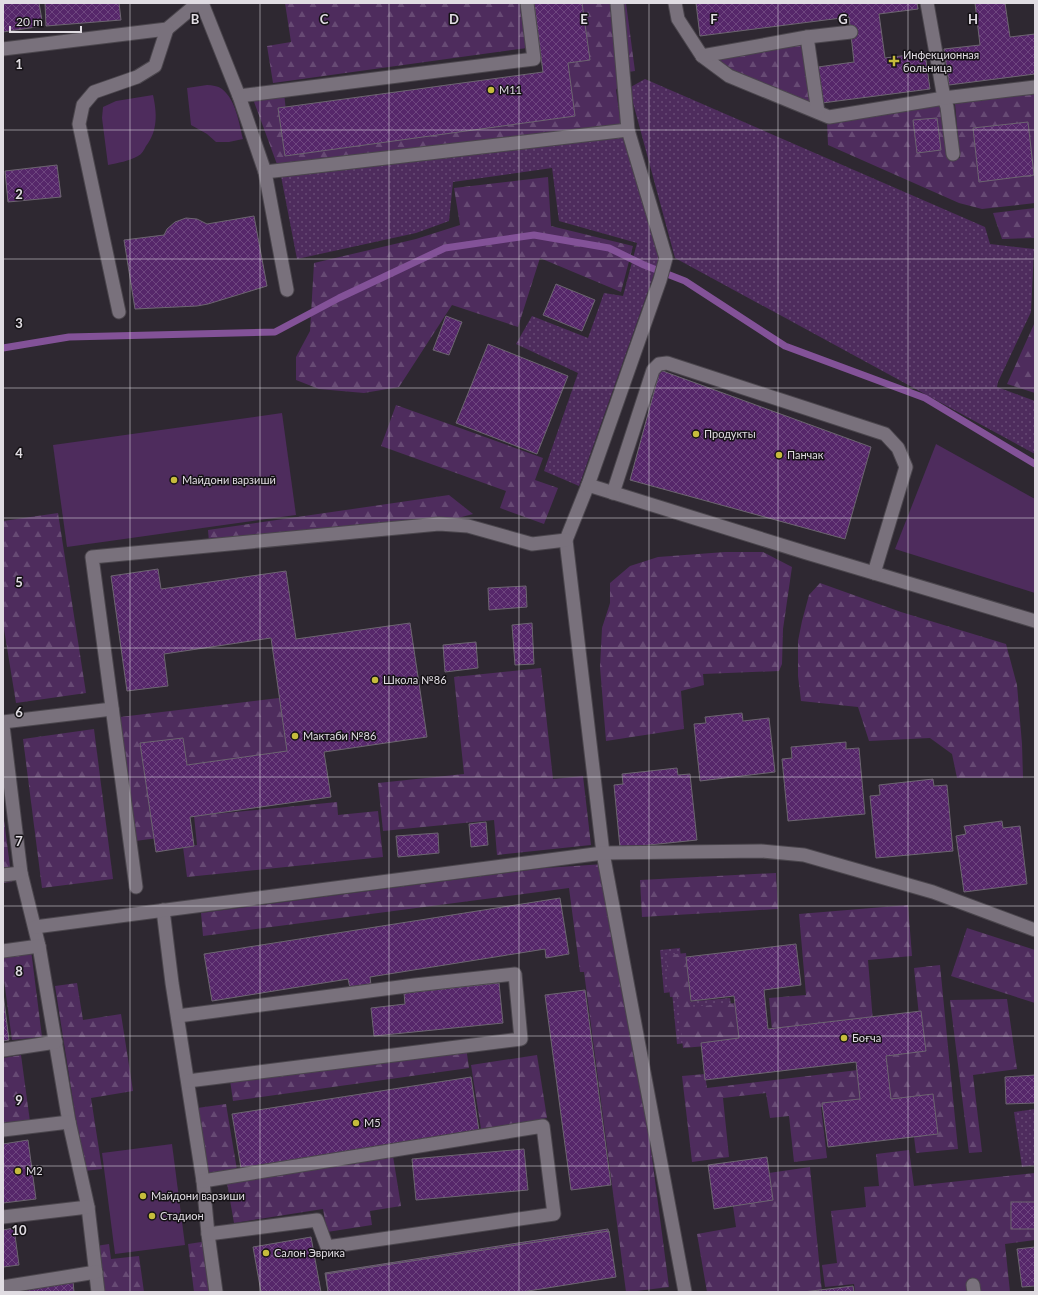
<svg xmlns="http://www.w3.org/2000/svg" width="1038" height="1295" viewBox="0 0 1038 1295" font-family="Lato,sans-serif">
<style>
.grass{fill:url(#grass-dots)}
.forest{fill:url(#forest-firs)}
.garden{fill:#4e2c5d}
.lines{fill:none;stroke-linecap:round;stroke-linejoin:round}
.stream{stroke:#835298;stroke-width:7}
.building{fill:url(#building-cross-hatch);stroke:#6c6570}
.service-casing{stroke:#4b464d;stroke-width:15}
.service{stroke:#79717c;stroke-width:13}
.grid{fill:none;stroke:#e0dce2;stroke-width:1;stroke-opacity:0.55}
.poi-dot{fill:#c6bc3c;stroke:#151216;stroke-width:1.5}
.labels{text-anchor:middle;stroke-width:3;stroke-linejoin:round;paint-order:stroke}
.poi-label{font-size:11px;fill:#e0dce2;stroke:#151216;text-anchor:start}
.grid-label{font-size:13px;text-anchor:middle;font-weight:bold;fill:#e0dce2;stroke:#151216;stroke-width:3;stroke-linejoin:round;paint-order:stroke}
</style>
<defs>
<pattern id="grass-dots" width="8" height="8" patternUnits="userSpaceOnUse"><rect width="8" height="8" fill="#4e2c5d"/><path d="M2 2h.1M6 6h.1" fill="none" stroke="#674a74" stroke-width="1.8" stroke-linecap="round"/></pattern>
<pattern id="forest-firs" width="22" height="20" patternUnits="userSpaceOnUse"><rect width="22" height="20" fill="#4e2c5d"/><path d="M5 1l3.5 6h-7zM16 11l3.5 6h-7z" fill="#674a74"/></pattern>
<pattern id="building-cross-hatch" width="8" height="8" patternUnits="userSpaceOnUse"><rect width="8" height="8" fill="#56276a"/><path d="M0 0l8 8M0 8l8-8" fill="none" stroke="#6e467f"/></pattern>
</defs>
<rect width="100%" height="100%" fill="#2e2831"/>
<g class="grass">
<polygon points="645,79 985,227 990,244 1034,249 1031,312 998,382 997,387 1035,401 1035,454 675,258 629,88"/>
<polygon points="627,135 659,260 579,486 544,471 578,373 516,344 532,316 588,338 604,293 623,296 637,243 559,221 552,168 453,182 449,221 416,233 297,259 281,176"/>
<polygon points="680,948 685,1002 730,998 735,1038 677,1044 672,992 664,993 660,950"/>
<polygon points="1035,1109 1035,1165 1022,1167 1014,1112"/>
</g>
<g class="forest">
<polygon points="285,3 521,3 527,48 273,83 267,46 291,42"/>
<polygon points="541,3 626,3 635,71 627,72 616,90 621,125 278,167 253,99 284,93 288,129 543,90"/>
<polygon points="805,43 814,108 742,75 713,59"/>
<polygon points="1035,92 1035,203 982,209 959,203 828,145 827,121 942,105 948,158 960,158 955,104"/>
<polygon points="548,177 551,226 633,246 621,292 540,258 518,327 452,305 399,387 364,393 319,389 296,380 296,357 310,331 314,263 416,239 460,225 454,188"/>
<polygon points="1035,208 1035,238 1002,239 993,213"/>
<polygon points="1035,322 1035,393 1007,384"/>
<polygon points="396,405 543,458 535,480 558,488 544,524 500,508 506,491 381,446"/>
<polygon points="449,495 473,514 458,518 209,542 208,530"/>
<polygon points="58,513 86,693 16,703 3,623 3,521"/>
<polygon points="725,552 763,552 792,567 783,629 782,664 779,671 703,674 704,685 681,691 684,729 606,741 600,667 602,628 610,603 610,583 630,566 658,557"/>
<polygon points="820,583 901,612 1006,644 1017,685 1022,744 1023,778 957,778 952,754 930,738 869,741 858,707 801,701 798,676 798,641 802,621 809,595"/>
<polygon points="541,668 553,779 583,776 591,845 497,855 494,820 383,831 378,783 464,774 454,677"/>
<polygon points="295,696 303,759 158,777 166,837 135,841 120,717"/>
<polygon points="94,729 113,879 42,888 23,739"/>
<polygon points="337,802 338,815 378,811 383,857 187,877 183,847 197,845 194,816"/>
<polygon points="3,812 12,882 3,883"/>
<polygon points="604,864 634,1020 669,1287 629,1292 626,1292 584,972 580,972 569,888 203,936 201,913 545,868"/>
<polygon points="776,873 778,909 642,917 640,880"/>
<polygon points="908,905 912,956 868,960 873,1022 772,1030 769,998 806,995 799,914"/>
<polygon points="967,928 1035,950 1035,1003 951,976"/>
<polygon points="31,950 42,1037 12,1040 4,980 3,980 3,954"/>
<polygon points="686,953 691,1007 736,1003 741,1043 683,1048 678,997 670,997 666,955"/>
<polygon points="940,965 958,1149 916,1153 913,1129 885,1131 877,1049 922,1044 914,968"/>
<polygon points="77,983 83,1020 121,1014 133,1091 91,1098 102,1169 84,1171 55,986"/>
<polygon points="1007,999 1017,1069 973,1075 982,1152 969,1153 950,1000"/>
<polygon points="466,1047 469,1068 233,1101 230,1080"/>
<polygon points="21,1055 31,1129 3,1133 3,1058"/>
<polygon points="537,1055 547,1118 481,1129 471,1065"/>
<polygon points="858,1070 862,1103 821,1107 827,1158 794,1162 789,1116 770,1118 766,1093 723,1098 729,1157 692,1162 682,1076 705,1074 707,1088"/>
<polygon points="226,1104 237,1170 207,1175 197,1108"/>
<polygon points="909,1150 914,1186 1035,1173 1035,1240 1005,1244 1010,1292 855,1292 854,1284 825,1287 822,1265 837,1263 831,1211 866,1207 864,1187 879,1186 876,1154"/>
<polygon points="393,1156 401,1206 370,1211 372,1225 327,1232 323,1209 234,1223 227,1183"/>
<polygon points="810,1167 822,1292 707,1292 697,1234 736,1227 729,1179"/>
<polygon points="208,1241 215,1292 194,1292 188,1244"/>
<polygon points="109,1244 111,1259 139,1256 144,1292 102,1292 96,1246"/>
</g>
<g class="garden">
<path d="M207,85C212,85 218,86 222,89C236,100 239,123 243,139L229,142H216L207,134L191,125L187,88Z"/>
<path d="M153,95C157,113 158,131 146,146C144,150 142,154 138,156C129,161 118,163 108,165L102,118L103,107L116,101Z"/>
<polygon points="282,413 296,515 67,547 53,445"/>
<polygon points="936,444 1035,499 1035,593 895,549"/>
<polygon points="172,1144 185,1245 115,1254 102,1153"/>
</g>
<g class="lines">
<polyline class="stream" points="3,348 69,337 275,332 339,298 445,248 534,235 609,248 644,265 685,281 785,346 925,398 1035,464"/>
</g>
<g class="building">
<polygon points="3,3 39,3 43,26 3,32"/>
<polygon points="45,3 119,3 121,20 46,26"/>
<polygon points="534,3 582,3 590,60 568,63 575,116 285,156 278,108 543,72"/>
<polygon points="696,3 917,3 918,9 879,14 885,58 925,53 930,89 822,103 818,67 854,62 849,17 700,36"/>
<polygon points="975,3 1005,3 1010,37 1035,34 1035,74 949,85 944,49 980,45"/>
<polygon points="937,118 941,150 917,153 913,120"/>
<polygon points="1028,122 1034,175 979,182 973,128"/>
<polygon points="57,165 61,197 8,202 5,171"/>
<polygon points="254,216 267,286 208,304 197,306 135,309 124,240 164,235 167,229 175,222 186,218 197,219 207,224"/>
<polygon points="556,284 595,300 582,331 543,315"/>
<polygon points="446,316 462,322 449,355 433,350"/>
<polygon points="488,344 568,376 537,454 456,423"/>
<polygon points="660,370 871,447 845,539 630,480"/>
<polygon points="158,569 161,589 286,571 296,639 410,623 427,737 324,752 331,797 190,817 194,846 156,852 140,743 183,738 187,765 287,751 271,638 164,654 168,686 127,691 111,576"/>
<polygon points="526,586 527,607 489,610 488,588"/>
<polygon points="532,623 534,664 515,665 512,625"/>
<polygon points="476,642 478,668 445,672 443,645"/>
<polygon points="742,713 743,721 769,718 775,772 700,781 694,724 706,723 705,717"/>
<polygon points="846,742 846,749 859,748 865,814 788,821 782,759 792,758 791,747"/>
<polygon points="677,768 678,775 690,774 697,840 620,848 614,785 623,784 622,774"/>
<polygon points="933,779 934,786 947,785 953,851 876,858 870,796 880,795 879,785"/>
<polygon points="1002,821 1003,828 1020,826 1027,884 964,892 956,836 966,834 964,826"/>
<polygon points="486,822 488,845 471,847 469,824"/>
<polygon points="438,833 439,853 398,857 396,836"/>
<polygon points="560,898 569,954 546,958 545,949 370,977 371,985 350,988 348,979 212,1001 204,954"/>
<polygon points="796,944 801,985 764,990 768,1029 921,1011 926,1051 886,1056 891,1099 933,1094 938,1134 828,1147 822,1103 860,1099 856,1062 705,1080 701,1043 739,1038 734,996 691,1001 686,957"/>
<polygon points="499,983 503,1023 374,1036 371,1008 405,1004 404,993"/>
<polygon points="585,990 611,1185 571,1190 545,995"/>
<polygon points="3,993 9,1040 3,1041"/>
<polygon points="1035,1075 1035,1103 1006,1104 1005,1077"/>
<polygon points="471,1077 479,1131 241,1168 232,1114"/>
<polygon points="28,1140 36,1199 3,1203 3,1144"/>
<polygon points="524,1149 528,1190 416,1200 412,1159"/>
<polygon points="767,1157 773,1200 714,1209 708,1165"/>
<rect x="1011" y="1202" width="24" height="27"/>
<polygon points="14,1228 19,1265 3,1267 3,1230"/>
<polygon points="608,1229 615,1276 511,1292 328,1292 325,1273"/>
<polygon points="609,1231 616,1277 522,1292 328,1292 326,1274"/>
<polygon points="311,1237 321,1292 261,1292 253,1247"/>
<polygon points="1035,1247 1035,1286 1022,1287 1017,1249"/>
<polygon points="73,1281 74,1292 7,1292"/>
<polygon points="853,1286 854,1292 803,1292"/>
</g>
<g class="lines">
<g class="service-casing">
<g id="service">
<polyline points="202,3 239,96 265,172 628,130"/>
<polyline points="617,3 628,130 666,258 660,280 588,485 566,540 603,853 685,1292"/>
<polyline points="675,3 678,19 702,56 729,76 829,117 944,98 947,107 953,154"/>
<polyline points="927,3 944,98 1035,87"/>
<polyline points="3,49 167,29 198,3"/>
<polyline points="702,56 807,37"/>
<polyline points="239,96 534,59 527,3"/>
<polyline points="818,112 807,37 851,32"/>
<polyline points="265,172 287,290"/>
<polyline points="119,312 79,124 83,105 94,92 137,77 155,66 167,29"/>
<polyline points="588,485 807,553 1035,621"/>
<polyline points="613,493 653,370 659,364 667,363 885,434 898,448 906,467 874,573"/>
<polyline points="3,722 112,709"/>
<polyline points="3,726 21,873 39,946 69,1122 88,1207 98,1292"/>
<polyline points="3,875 21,873"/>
<polyline points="136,887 92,557 439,524 468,526 532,544 566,540"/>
<polyline points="163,910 172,983 203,1181 208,1234 216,1292"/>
<polyline points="35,927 603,853 761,851 804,855 933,892 1035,930"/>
<polyline points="3,951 39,946"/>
<polyline points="178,1016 415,985 515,974 521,1039 188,1081"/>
<polyline points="3,1050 56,1042"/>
<polyline points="3,1130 69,1122"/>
<polyline points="203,1181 543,1126 554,1214 327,1247 317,1220 208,1234"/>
<polyline points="3,1217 88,1207"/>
<polyline points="973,1285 974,1292"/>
<polyline points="3,1287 96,1272"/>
</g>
</g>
<use href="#service" class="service"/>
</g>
<path class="grid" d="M130,3V1292M260,3V1292M389,3V1292M519,3V1292M649,3V1292M778,3V1292M908,3V1292M3,130H1035M3,259H1035M3,388H1035M3,518H1035M3,648H1035M3,777H1035M3,906H1035M3,1036H1035M3,1166H1035"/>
<g class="poi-dot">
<path d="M892 55h4v4h4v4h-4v4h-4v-4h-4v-4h4z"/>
<circle cx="491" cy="90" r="4"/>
<circle cx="696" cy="434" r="4"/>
<circle cx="779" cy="455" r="4"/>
<circle cx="174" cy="480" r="4"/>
<circle cx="375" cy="680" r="4"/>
<circle cx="295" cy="736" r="4"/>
<circle cx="844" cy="1038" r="4"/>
<circle cx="356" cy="1123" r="4"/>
<circle cx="18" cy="1171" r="4"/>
<circle cx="143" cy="1196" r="4"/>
<circle cx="152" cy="1216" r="4"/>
<circle cx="266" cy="1253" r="4"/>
</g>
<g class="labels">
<g class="poi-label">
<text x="903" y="59">Инфекционная<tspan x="903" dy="13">больница</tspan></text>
<text x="499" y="94">M11</text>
<text x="704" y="438">Продукты</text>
<text x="787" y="459">Панчак</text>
<text x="182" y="484">Майдони варзишӣ</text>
<text x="383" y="684">Школа №86</text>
<text x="303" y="740">Мактаби №86</text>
<text x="852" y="1042">Боғча</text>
<text x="364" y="1127">М5</text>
<text x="26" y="1175">М2</text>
<text x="151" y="1200">Майдони варзиши</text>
<text x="160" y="1220">Стадион</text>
<text x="274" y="1257">Салон Эврика</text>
</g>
</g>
<g class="grid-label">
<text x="195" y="24">B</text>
<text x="324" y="24">C</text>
<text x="454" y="24">D</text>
<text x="584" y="24">E</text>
<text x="714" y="24">F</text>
<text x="843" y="24">G</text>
<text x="973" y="24">H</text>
<text x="19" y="69">1</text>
<text x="19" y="199">2</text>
<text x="19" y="328">3</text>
<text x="19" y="458">4</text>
<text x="19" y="587">5</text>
<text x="19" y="717">6</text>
<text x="19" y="846">7</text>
<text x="19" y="976">8</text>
<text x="19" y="1105">9</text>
<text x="19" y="1235">10</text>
</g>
<rect width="1038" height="1295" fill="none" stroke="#e0dce2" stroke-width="8"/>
<path d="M10 26v6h71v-6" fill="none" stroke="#e0dce2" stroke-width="2"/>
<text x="16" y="26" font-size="12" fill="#e0dce2" stroke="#151216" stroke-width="3" paint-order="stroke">20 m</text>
</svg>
